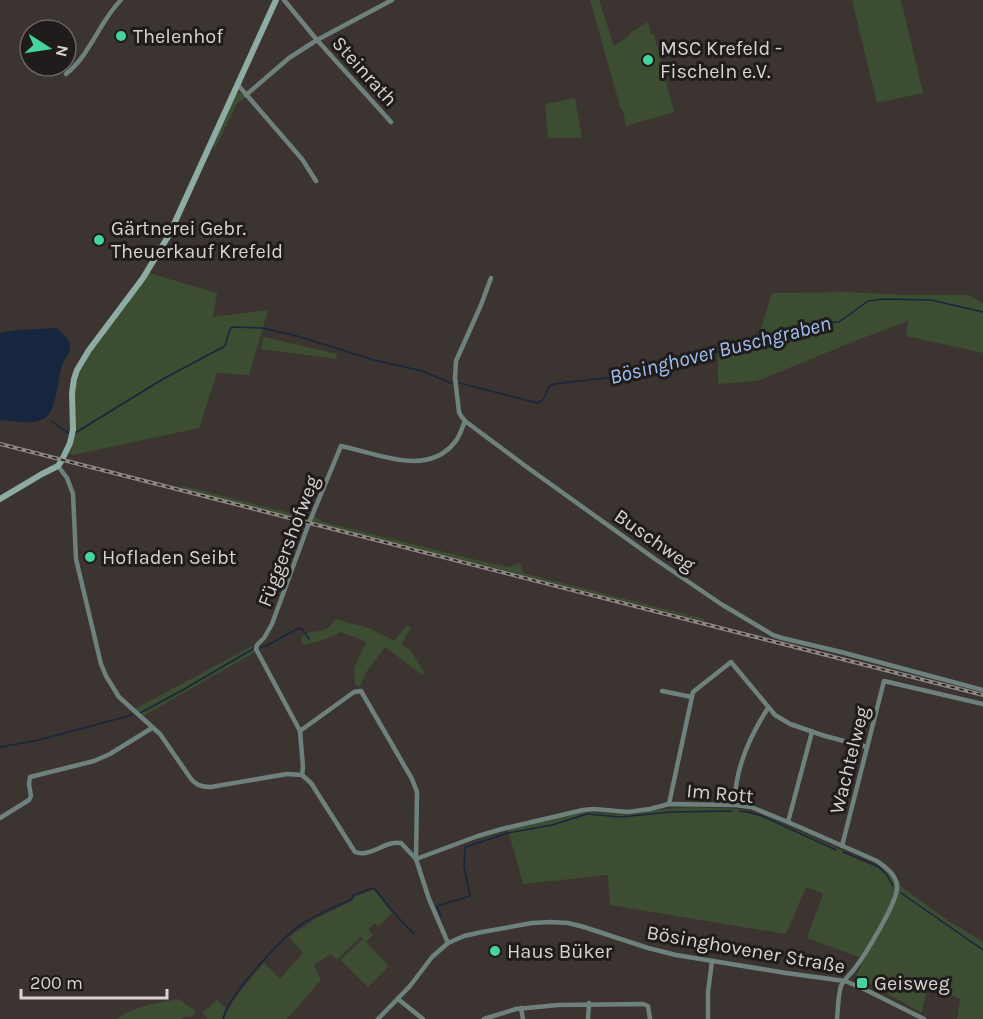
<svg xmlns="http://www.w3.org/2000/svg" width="983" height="1019" viewBox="0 0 983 1019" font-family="Karla,sans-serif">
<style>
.green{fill:#3d4d32}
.water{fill:#16263e}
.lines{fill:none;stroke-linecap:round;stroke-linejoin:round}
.stream{stroke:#16263e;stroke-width:1.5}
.street{stroke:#6f817d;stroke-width:4.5}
.secondary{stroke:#8eaba4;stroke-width:6}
.rail-casing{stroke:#8d8784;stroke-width:4}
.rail{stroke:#201c1b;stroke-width:1.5;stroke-dasharray:4.5;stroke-linecap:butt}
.poi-dot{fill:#44d49f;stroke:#201c1b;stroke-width:2}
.labels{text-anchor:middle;stroke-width:6;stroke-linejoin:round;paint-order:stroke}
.poi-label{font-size:20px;fill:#d8d3d1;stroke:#201c1b;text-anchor:start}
.street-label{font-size:20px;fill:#d8d3d1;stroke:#201c1b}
.water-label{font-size:21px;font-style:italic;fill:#9fc0f2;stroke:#201c1b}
</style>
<rect width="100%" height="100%" fill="#3b3431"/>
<g class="green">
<polygon points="590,0 599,0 614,46 630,35 630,33 648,22 651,34 654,34 674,112 626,126 623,110 621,110"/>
<polygon points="852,0 901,0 923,93 877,103"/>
<polygon points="240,92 246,96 236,105 215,149 214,148 213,144 235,95"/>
<polygon points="575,98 582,138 548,138 545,104"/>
<path d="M149,273L217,293L213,317L268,310L249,375L217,373L199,428L73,455L69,453C80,429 69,404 75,380C79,362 94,347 104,333C119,313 134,293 149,273Z"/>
<polygon points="847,292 908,295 968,295 983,303 983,353 906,336 908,321 855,341 757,381 718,384 718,347 743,341 759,334 772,293"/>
<polygon points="264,337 337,354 336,359 261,349"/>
<polygon points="183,486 309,518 308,521 182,489"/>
<polygon points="314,516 323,522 493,564 510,567 519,563 522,565 521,569 523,573 704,619 704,621 312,522"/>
<path d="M335,619L369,628L394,641L407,625L411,628L401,644L410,650L425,673L422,675L385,647L367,671L360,687L355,684L354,668L366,642L341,632L323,640L303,645L301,640C306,627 319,635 329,627C331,626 334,621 335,619Z"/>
<polygon points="252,646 255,652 143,716 135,709"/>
<polygon points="689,807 739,809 767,817 883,869 899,882 903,888 943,917 983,942 983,1019 957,1019 960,999 947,993 945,996 927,987 922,1013 856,976 864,959 807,938 823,894 806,887 786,934 610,905 608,875 523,884 508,830 583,812 628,815 658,810"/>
<path d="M374,889L392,913L378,927L375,923L368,929L373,935L366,942L389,966L368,987L340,960L363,939L361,936L337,960L331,954L314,965L321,980L287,1019H225C228,1003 253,976 264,963L280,979L303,953L289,937L317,918L350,902L356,896Z"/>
<path d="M179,999L196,1012L190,1018L186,1016L181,1019H117C136,1005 157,1003 179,999Z"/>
<polygon points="217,1000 226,1008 223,1019 208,1019 202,1013"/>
</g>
<path class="water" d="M57,328C63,334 69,338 70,347C70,355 65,357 63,363C57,377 58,407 46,417C34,426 14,421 0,420V333L17,330Z"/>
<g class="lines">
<g class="stream">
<polyline points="460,383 537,403 543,400 549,387 554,384 631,375 755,342 764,342 809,324 839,322 868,301 884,299 931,300 983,312"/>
<polyline points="51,421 67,432 70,433"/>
<polyline points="75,433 163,379 225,346 230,329 232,327 262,328 297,336 374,360 422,371 451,383"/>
<polyline points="261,647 266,646 299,628 303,630 309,639"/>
<polyline points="140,713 181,691 253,649"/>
<polyline points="0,747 39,740 132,715"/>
<polyline points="739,811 747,812 762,816 836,850"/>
<polyline points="843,852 879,867 887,875 893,886"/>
<polyline points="901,893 983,950"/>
<polyline points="441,917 437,906 470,896 464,867 465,847 508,833 552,825 587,814 621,817 670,812 732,811"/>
<path d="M223,1019C228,996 282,937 302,924C317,914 335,907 352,899L353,895L374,888L393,912L414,934"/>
</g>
<g class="street">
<polyline points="284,0 317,40 392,0"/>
<path d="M66,74C91,54 99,22 121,0"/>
<polyline points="238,85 302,159 316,181"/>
<polyline points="246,95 289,58 317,40 391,122"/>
<polyline points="465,421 461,416 459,412 455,378 456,361 481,305 491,278"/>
<path d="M58,466L67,478L73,494L76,559L101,664L106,676L119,697L160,734L189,776C195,785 201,787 211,787L287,774L302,775L311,783L355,852C371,858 385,840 401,843L416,859L429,899L448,943"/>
<polyline points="662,691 692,697"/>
<polyline points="300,731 354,692 361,691 412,779 417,792 416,859"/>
<path d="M302,775L303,767L300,731L256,649L257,645L264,638L272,624L309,523L341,446C377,453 427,478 455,442C460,436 462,428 465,421L524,465L655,559L721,604L773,635L782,638L841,652L983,690"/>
<polyline points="669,804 693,692 731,662 775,715 790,724 825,736 867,747"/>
<path d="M735,805C734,771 750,736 768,708"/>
<polyline points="0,818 29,800 31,796 29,784 30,777 94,761 110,754 152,728"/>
<polyline points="788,822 812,732"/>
<polyline points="842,846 884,681 983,704"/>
<path d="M416,859L478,836L502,829L583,810L594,809L628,812L650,809L669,804L735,805L751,807L788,822L877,861C885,867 896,874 897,886C899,900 865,955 855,968C851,974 843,980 841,986C838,995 838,1010 837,1019"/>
<polyline points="398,999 423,1019"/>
<polyline points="521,1008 523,1019"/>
<polyline points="378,1019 410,986 432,957 448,943 464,936 482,932 532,923 550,922 568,923 584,927 648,948 676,955 786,973 845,981 862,988 924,1019"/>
<polyline points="484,1019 516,1009 558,1005 643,1004 648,1006 650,1019"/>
<polyline points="588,1019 589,1003"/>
<polyline points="708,1019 708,992 712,961"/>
</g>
<polyline class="secondary" points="0,499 42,474 58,466 62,460 70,443 73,430 72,393 74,379 77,370 89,350 143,278 169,235 276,0"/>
<g class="rail-casing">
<polyline id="rail" points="0,444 983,695"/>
</g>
<use href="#rail" class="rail"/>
</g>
<g class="poi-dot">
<circle cx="121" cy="36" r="6"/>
<circle cx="648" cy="60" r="6"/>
<circle cx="99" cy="240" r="6"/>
<circle cx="90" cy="557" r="6"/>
<circle cx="495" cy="951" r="6"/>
<rect x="856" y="977" width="12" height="12" rx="3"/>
</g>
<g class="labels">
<g class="poi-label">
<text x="133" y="43">Thelenhof</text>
<text x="660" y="55">MSC Krefeld -<tspan x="660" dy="23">Fischeln e.V.</tspan></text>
<text x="111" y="235">Gärtnerei Gebr.<tspan x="111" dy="23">Theuerkauf Krefeld</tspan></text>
<text x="102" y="564">Hofladen Seibt</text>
<text x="507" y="958">Haus Büker</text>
<text x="874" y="990">Geisweg</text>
</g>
<g class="street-label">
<text transform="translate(365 71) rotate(48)" y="7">Steinrath</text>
<text transform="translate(655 540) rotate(35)" y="7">Buschweg</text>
<text transform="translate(288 541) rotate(-69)" y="7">Függershofweg</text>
<text transform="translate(849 760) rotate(-76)" y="7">Wachtelweg</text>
<text transform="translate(720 793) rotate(5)" y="7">Im Rott</text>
<text transform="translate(746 949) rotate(10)" y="7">Bösinghovener Straße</text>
</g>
<g class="water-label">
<text transform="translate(720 350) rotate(-14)" y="7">Bösinghover Buschgraben</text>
</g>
</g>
<g transform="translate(48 48) rotate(102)"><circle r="28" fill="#201c1b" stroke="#6a6564" stroke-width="1.5"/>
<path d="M0-4.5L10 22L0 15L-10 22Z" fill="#44d49f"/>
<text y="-9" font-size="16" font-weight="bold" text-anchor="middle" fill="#d8d3d1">N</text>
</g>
<path d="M21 989v9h146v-9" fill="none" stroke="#d8d3d1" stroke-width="3"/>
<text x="30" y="989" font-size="18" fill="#d8d3d1" stroke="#201c1b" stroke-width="4.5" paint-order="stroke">200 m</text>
</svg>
